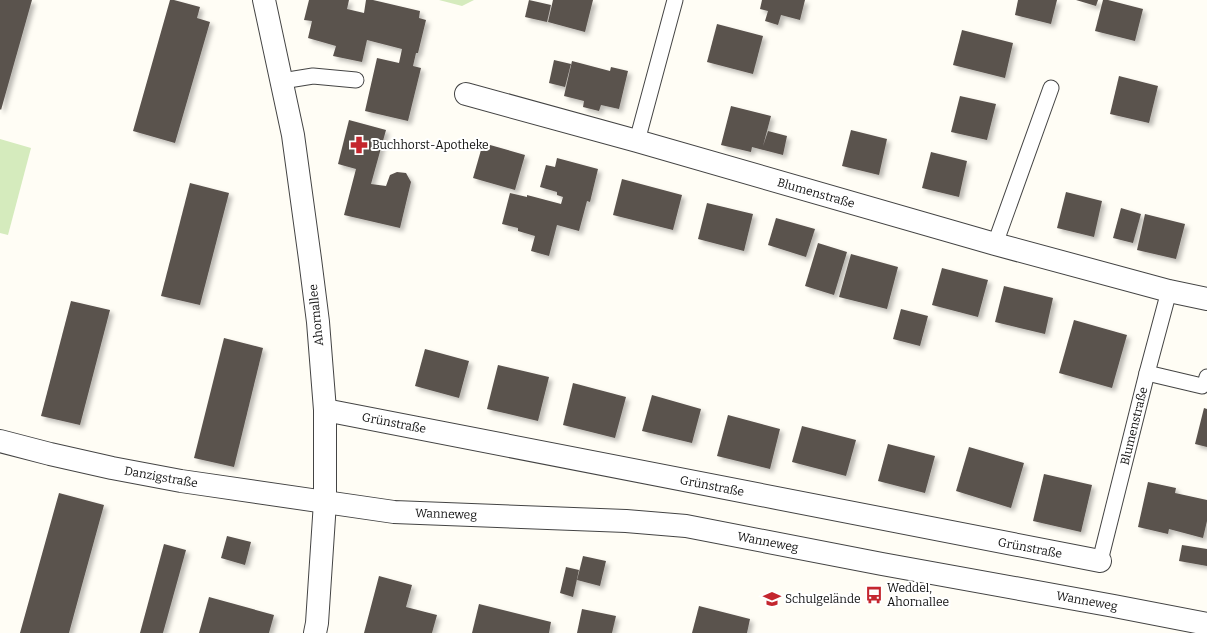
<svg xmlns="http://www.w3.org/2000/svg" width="1207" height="633" viewBox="0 0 1207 633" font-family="Bitter,serif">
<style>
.green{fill:#d5ebbd}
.building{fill:#5a524d;filter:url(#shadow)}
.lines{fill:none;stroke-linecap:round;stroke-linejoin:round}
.service-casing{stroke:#444;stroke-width:17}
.minor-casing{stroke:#444;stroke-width:24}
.service{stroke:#fff;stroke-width:15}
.minor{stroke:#fff;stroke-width:22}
.labels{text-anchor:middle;stroke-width:4;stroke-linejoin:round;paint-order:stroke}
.poi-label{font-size:12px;fill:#111;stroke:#fff;text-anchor:start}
.street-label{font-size:12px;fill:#111;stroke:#fff}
</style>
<defs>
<filter id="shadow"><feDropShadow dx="3.5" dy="3.5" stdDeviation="2" flood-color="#0004"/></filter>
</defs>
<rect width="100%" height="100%" fill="#fffdf5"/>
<g class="green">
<polygon points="439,0 474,0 462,6"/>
<polygon points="0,139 31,148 8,235 0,233"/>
</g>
<g class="building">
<polygon points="0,0 32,0 1,110 0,109"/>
<polygon points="170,0 174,0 200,7 197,18 210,22 175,143 133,131"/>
<polygon points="309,0 349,0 347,9 364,13 366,0 373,0 420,11 419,18 426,20 418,53 416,53 413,66 421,68 408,121 365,111 377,58 399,63 402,49 367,40 362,62 333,56 336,46 308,38 312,21 304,20"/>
<polygon points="529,0 551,5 547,22 525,17"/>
<polygon points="553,0 593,0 585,32 548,22"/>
<polygon points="762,0 805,0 800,20 781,15 778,25 765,21 768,11 760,9"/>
<polygon points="1018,0 1057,0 1051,24 1015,15"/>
<polygon points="1076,0 1098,0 1096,6"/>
<polygon points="1103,0 1108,0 1143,9 1135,41 1095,31"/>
<polygon points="717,24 763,36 753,74 707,62"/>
<polygon points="962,30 1013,43 1005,78 953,65"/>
<polygon points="554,60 571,64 565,87 549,83"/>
<polygon points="572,61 610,71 611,67 628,71 619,109 601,105 599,111 583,107 584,101 564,96"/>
<polygon points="1119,76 1158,86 1149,123 1110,114"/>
<polygon points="960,96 996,104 987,140 951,132"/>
<polygon points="731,106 771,116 763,146 768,131 787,136 783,155 752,147 751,152 721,145"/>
<polygon points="349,120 386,130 371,184 386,186 390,175 397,172 406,173 411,182 400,228 344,215 356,169 338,164"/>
<polygon points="851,130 887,139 879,175 842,166"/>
<polygon points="483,143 525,155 515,190 473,178"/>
<polygon points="931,152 967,161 959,197 922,188"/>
<polygon points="557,158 598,169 590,202 587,201 579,231 557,225 549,256 531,251 535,236 518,231 518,228 502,224 510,193 527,197 527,195 561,204 563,197 557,195 557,192 540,187 546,165 555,167"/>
<polygon points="622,179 682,195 673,230 613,215"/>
<polygon points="190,183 229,193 200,305 161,296"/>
<polygon points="1066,192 1102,201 1094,237 1057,228"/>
<polygon points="707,203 753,214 744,251 698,239"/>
<polygon points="1121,208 1141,214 1133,243 1113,238"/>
<polygon points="1145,214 1185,224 1176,259 1137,250"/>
<polygon points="776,218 815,229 806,257 768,245"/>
<polygon points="818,243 847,252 834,295 805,286"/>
<polygon points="851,254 898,267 887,309 839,297"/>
<polygon points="942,268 988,280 978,317 932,305"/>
<polygon points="1004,286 1053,298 1045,334 995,322"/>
<polygon points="71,301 110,310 80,425 41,416"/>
<polygon points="901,309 928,316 920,346 893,339"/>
<polygon points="1074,320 1127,335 1112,388 1059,373"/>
<polygon points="224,338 263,348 234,467 194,458"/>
<polygon points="425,349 469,361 459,398 415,386"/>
<polygon points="498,365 549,377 538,421 487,409"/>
<polygon points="573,383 626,397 615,438 563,425"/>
<polygon points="652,395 701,409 692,443 642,431"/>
<polygon points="1204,408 1207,409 1207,447 1195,444"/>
<polygon points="728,415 780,429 770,469 717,456"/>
<polygon points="802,426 856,440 846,476 792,462"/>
<polygon points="888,444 935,456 925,493 878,481"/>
<polygon points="969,447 1024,463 1011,508 956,491"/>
<polygon points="1044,474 1092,485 1081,532 1033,521"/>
<polygon points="1148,482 1176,488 1175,493 1207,500 1207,521 1203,538 1169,529 1168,534 1138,527"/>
<polygon points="59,493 104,505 82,585 69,633 20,633"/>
<polygon points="227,536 251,542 245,565 221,558"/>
<polygon points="164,544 186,550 163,633 140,633"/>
<polygon points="1182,545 1207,549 1207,566 1179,561"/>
<polygon points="583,556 606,561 600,586 577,580"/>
<polygon points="566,567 579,570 573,597 560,593"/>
<polygon points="379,576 412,585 406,607 437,615 432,633 364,633"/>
<polygon points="209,597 274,615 269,633 199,633"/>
<polygon points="479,604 551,622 549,633 472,633"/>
<polygon points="699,606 750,619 747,633 692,633"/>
<polygon points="582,609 616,616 612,633 577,633"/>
</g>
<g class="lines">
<g class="service-casing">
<g id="service">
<polyline points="282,81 313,76 356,80"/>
<polyline points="637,141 675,0"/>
<polyline points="995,244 1051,88"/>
<polyline points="1147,373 1202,386 1206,381 1207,377"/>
<polyline points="1100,561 1147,373 1169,291"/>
</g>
</g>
<g class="minor-casing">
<g id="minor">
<polyline points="264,0 293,135 310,259 318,322 325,410 325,502 317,623 315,633"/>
<polyline points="466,94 637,141 995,244 1169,291 1207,299"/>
<polyline points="325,410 1100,561"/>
<polyline points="0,441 50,454 112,468 181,481 394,512 626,521 686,526 882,564 1114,606 1207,624"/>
</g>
</g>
<use href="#service" class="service"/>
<use href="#minor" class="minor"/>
</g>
<defs>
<g id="pharmacy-bare" transform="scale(1.38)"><path d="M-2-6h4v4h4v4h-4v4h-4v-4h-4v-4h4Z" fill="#c4262e" stroke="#fff" stroke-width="2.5" paint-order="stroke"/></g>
<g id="bus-bare" transform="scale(1.38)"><path d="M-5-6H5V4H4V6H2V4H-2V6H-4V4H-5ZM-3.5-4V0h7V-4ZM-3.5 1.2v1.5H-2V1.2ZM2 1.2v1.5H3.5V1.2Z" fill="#c4262e" stroke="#fff" stroke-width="2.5" paint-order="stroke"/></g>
<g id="school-bare" transform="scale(1.38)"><path d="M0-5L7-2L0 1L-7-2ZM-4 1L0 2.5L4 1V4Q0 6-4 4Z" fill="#c4262e" stroke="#fff" stroke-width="2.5" paint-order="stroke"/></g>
</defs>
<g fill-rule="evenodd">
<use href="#pharmacy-bare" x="359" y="145"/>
<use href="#bus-bare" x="874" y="595"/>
<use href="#school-bare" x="772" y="599"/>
</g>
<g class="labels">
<g class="poi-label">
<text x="372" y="149">Buchhorst-Apotheke</text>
<text x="887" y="592">Weddel,<tspan x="887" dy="14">Ahornallee</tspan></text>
<text x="785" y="603">Schulgelände</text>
</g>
<g class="street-label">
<text transform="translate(816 193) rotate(16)" y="4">Blumenstraße</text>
<text transform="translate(316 315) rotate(-96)" y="4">Ahornallee</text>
<text transform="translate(394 423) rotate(11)" y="4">Grünstraße</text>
<text transform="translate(1134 426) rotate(-76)" y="4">Blumenstraße</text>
<text transform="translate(161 477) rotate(10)" y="4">Danzigstraße</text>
<text transform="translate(712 486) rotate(11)" y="4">Grünstraße</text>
<text transform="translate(446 514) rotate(2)" y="4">Wanneweg</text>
<text transform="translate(768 542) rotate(11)" y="4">Wanneweg</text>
<text transform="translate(1030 548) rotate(11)" y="4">Grünstraße</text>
<text transform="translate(1087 601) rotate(10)" y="4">Wanneweg</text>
</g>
</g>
</svg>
